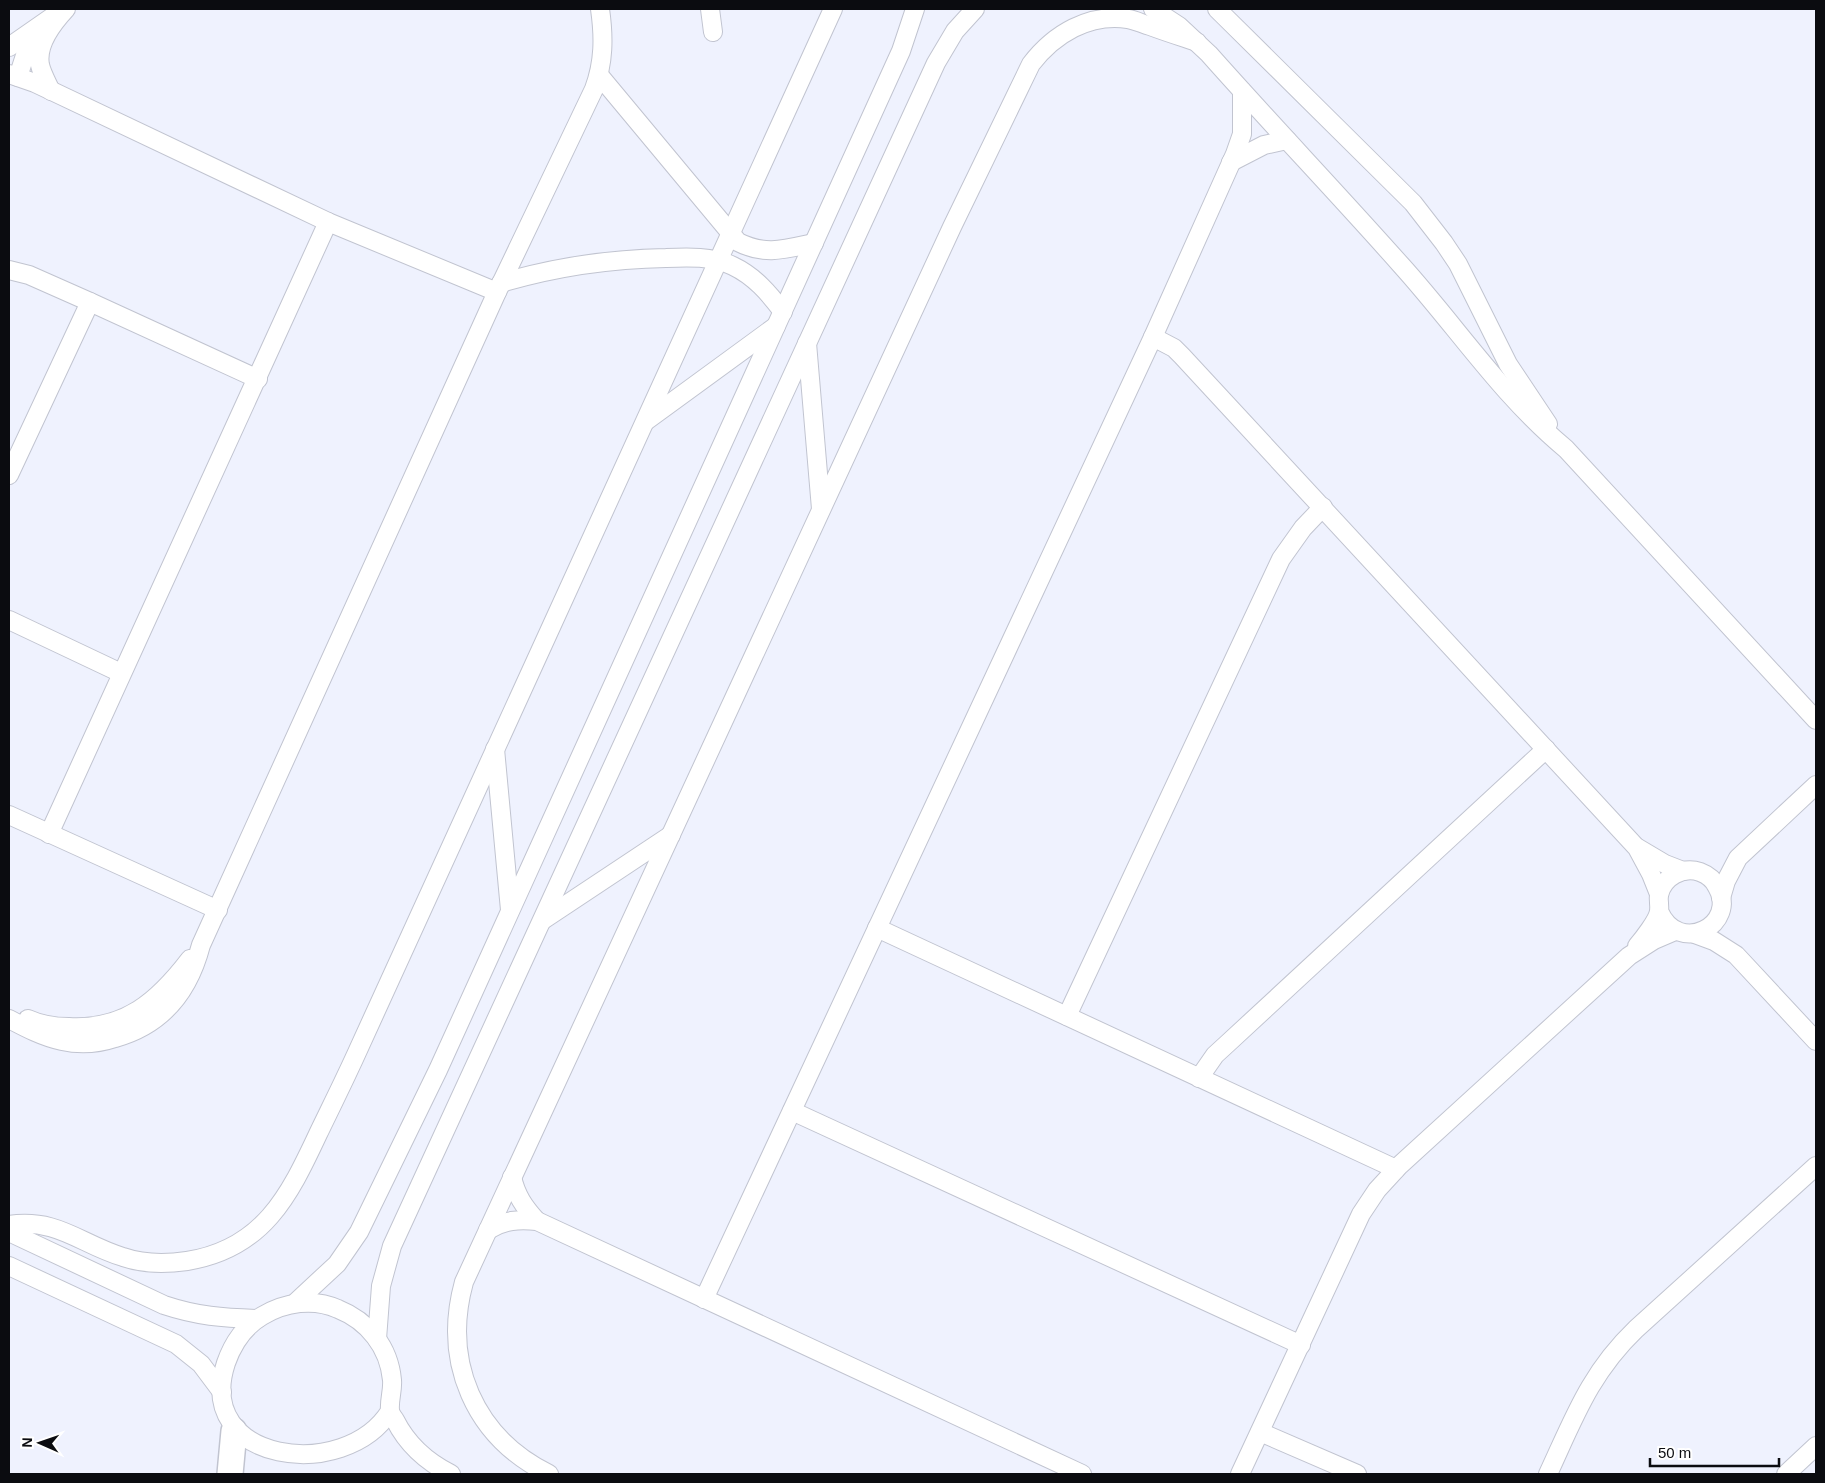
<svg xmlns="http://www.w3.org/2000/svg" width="1825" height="1483" viewBox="0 0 1825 1483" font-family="Arial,sans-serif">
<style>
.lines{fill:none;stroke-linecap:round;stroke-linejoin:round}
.minor-casing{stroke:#c1c4d0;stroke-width:20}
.highway-casing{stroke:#c1c4d0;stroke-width:28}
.minor{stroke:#fff;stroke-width:18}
.highway{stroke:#fff;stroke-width:25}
</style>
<rect width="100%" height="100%" fill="#eff2fe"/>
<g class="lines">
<g class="minor-casing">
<g id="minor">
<polyline points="710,9 713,32"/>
<path d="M1153,9L1179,26L1209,54C1272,125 1338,194 1401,265C1457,327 1501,395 1566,449L1816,720"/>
<polyline points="1217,9 1413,203 1444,243 1458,264 1508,364 1548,424"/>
<polyline points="9,47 55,15"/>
<polyline points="9,74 35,83 328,222 497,292"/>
<path d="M599,75L738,242C765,256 786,249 814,243"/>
<polyline points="18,77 29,43 37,31"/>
<path d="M51,91C47,82 42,74 40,65C36,44 53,23 66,9"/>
<polyline points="1231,162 1264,145 1287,140"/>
<polyline points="9,270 29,275 90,302 258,379"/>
<path d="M501,283C555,267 609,259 666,258C687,257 713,256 733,266C754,276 769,293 783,312"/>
<polyline points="1153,337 1174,348 1182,356 1637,848 1651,874 1659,894"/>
<polyline points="807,343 821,509"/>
<polyline points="646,421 776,326"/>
<polyline points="9,475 90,302"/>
<polyline points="9,620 121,673"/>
<polyline points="495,749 510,910"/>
<polyline points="9,815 218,910"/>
<path d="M49,834C141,629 237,426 328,222"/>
<polyline points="1638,848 1665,864 1683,871"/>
<polyline points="1721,898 1726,881 1738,858 1816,785"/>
<polyline points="543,920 671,835"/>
<polyline points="877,928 1396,1169"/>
<polyline points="1695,934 1714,941 1736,955 1816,1041"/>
<path d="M1637,946C1643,939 1658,920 1659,911C1660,905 1658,901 1659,895C1663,877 1683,866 1700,872C1708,875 1714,880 1717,887C1739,924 1679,957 1659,911"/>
<polyline points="1067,1016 1281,559 1303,528 1323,507"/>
<path d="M9,1019C26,1028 43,1037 62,1041C80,1045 97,1044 115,1038C162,1025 189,991 201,945L497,292L594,89C604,62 604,37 600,9"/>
<path d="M28,1019C41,1025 55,1027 69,1027C125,1030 158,1001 190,959"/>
<polyline points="1199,1078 1215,1055 1227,1044 1546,749"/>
<polyline points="792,1111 1301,1345"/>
<path d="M512,1177C516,1195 524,1207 537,1221"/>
<path d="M9,1225C58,1218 80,1244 123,1257C143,1264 166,1264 187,1261C263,1249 289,1196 318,1134C332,1105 346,1077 359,1048L833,9"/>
<path d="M488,1230C504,1220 519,1219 537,1221L1082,1474"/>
<path d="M9,1232L164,1305C197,1316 223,1318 257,1319"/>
<polyline points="9,1266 176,1344 201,1364 222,1392"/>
<polyline points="704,1299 1153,337 1235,154 1242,134 1242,91"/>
<polyline points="295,1303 337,1264 359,1232 438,1070 901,51 915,9"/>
<polyline points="377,1339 381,1286 392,1246 936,63 955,31 975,9"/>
<path d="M390,1411C345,1483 193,1463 226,1363C233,1343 245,1326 262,1316C285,1302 314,1298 338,1309C368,1321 389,1347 392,1380C393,1390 389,1400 390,1410C390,1413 393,1417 395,1420C407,1444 427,1462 451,1474"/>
<polyline points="1260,1432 1357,1474"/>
<path d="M549,1474C474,1437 442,1362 464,1282L952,227L1031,64C1054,34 1089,13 1128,19C1135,20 1143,24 1150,26C1166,32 1182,37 1197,42"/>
<polyline points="1240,1474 1361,1214 1377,1190 1400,1165 1629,956 1654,940 1675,931"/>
<path d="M1548,1474C1574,1418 1590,1373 1636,1329L1816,1166"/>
<polyline points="1786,1474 1816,1446"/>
</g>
</g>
<g class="highway-casing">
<polyline id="highway" points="230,1474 234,1431"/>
</g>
<use href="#minor" class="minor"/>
<use href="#highway" class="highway"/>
</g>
<rect width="1825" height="1483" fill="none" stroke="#0b0c10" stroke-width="20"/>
<g transform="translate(40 1443) rotate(272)" stroke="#ffffff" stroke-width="4" paint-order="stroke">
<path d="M0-4L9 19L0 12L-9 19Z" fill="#0b0c10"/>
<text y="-8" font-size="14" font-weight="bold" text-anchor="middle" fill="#0b0c10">N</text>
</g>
<path d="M1650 1458v8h129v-8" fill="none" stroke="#0b0c10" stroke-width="2.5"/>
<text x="1658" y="1458" font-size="15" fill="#0b0c10" stroke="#ffffff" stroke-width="4" paint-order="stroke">50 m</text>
</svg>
